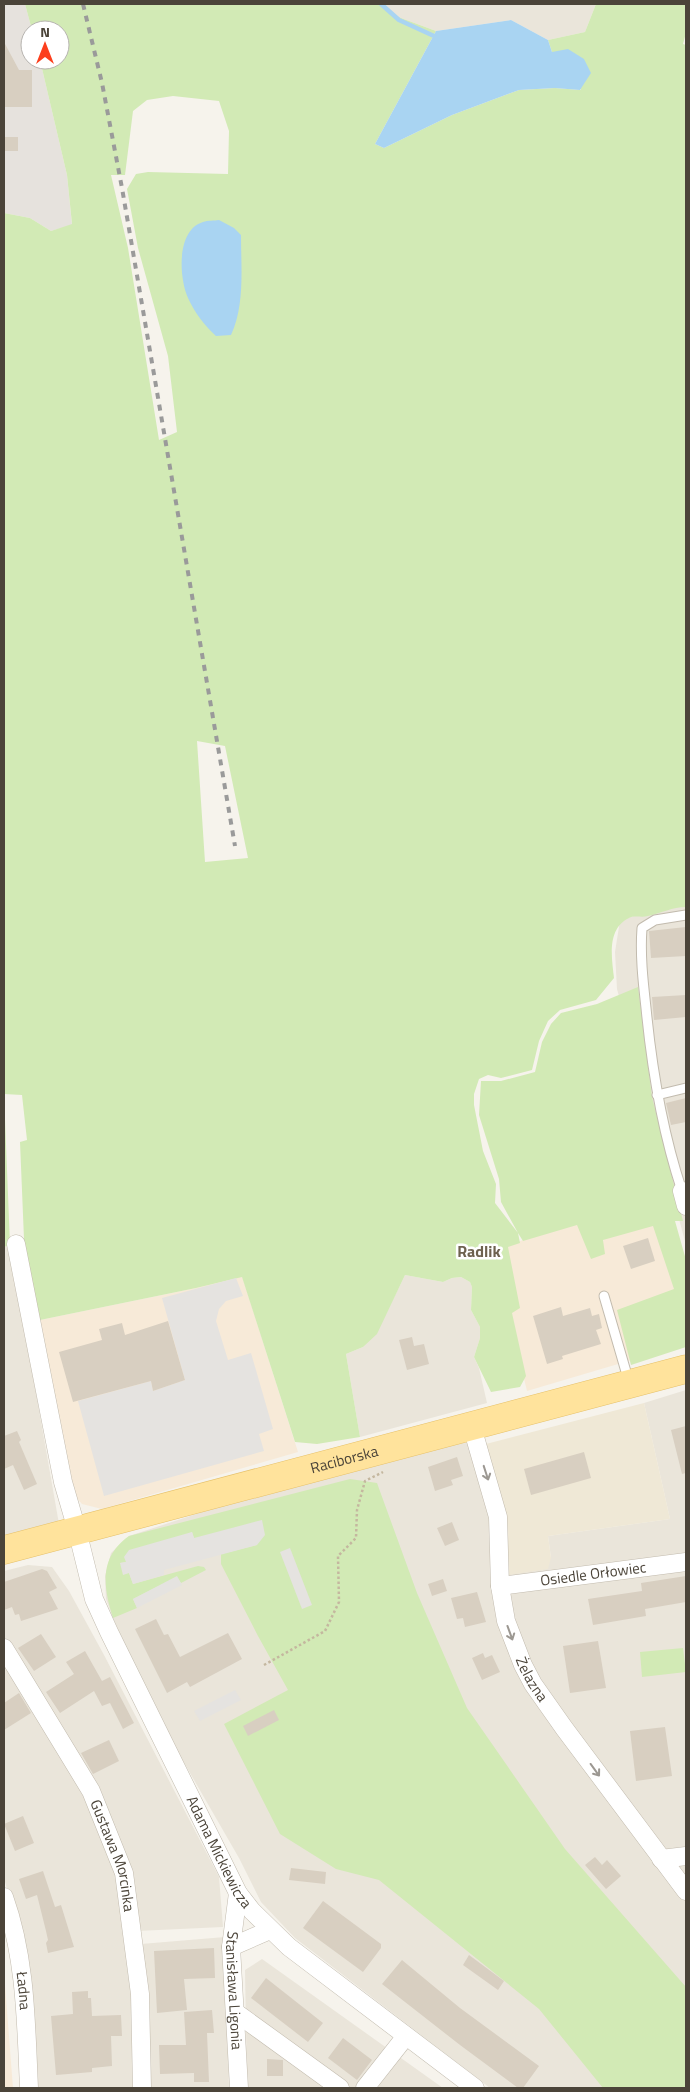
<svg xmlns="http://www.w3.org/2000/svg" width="690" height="2092" viewBox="0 0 690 2092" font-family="'Titillium Web',sans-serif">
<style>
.residential{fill:#eae5da}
.commercial{fill:#f7ead8}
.industrial{fill:#e6e2dd}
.education{fill:#efe8d6}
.green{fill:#d2eab5;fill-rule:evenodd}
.parking{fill:#e5e3e0}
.water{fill:#a9d4f2}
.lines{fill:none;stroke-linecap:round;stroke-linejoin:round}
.stream{stroke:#a9d4f2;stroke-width:4.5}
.building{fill:#d8cfc1}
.service-casing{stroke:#c2bbae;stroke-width:11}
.minor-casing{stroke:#c2bbae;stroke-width:19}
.primary-casing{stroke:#e6c16a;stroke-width:29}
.path{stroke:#c4b79f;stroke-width:2.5;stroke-dasharray:2.5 2.5;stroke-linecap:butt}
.service{stroke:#fff;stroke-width:9}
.minor{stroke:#fff;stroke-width:18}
.primary{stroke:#ffe39c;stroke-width:28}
.rail{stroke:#9a9a9a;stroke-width:4;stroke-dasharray:6 6;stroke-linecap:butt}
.oneway{stroke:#9c9892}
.labels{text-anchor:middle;stroke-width:5;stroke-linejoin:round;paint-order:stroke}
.street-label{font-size:15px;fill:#4b4439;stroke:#fff}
.neighbourhood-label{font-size:16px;font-weight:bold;fill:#6e6250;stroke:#fff}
</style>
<rect width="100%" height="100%" fill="#f6f3ec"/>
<g class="residential">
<polygon points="385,4 596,4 585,32 548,40 511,20 436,31 393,15"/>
<polygon points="686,901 686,1245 617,989 615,952 620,920"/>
<polygon points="10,1245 59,1524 4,1539 4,1247"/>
<polygon points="405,1275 443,1282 452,1278 461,1277 470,1282 472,1287 471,1310 480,1327 480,1338 474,1357 479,1368 487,1403 360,1437 346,1354 363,1347 386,1314"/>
<polygon points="686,1390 686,2088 490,2088 295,1938 261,1902 239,1858 156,1714 113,1618 106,1599 105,1576 111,1553 129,1536 236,1501 461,1443 486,1444 551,1558 548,1536 670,1519 644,1403"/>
<polygon points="28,1565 52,1567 69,1591 104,1655 219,1877 223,1927 137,1931 128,1874 4,1641 4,1571"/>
<polygon points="4,1653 86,1790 118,1876 127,1918 137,2088 36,2088 27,1964 4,1878"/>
<polygon points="225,1937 229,2088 146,2088 141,1944"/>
<polygon points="262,1959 443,2088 247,2088 245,1970"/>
</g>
<g class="commercial">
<polygon points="578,1222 602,1252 604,1234 656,1222 678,1294 635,1359 527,1391 509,1317 504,1248 511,1244"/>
<polygon points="242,1276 298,1452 102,1509 82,1504 74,1495 40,1320 196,1288"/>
<polygon points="4,1956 4,1972 13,2088 4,2088"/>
</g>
<polygon class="industrial" points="4,4 25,4 32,30 30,30 30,60 40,60 67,175 72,225 51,231 30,218 4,213"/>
<polygon class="education" points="644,1403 670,1519 548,1536 551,1558 548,1569 508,1575 486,1444"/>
<g class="green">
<path d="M25,4H385L393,15L436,31L375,144L384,148L452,115L519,90L555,88L581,90L552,52L548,40L585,32L596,4H686V33L683,44L686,45V907C672,907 662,913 648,916C642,918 634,915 629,918C606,929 612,959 614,978L596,1000L560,1010L548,1021L539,1041L532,1070L501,1078L488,1075L479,1079L474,1094V1105L483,1151L496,1184L495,1203L518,1233L501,1202L499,1179L479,1115L481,1081H501L535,1072L542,1042L551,1024L561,1013L597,1004L638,987L652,1097L683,1221H675L686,1260V1347L631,1365L617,1310L674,1289L653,1226L603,1240L605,1254L591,1259L577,1225L523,1241L518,1233L520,1243L508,1247L520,1308L512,1313L526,1376L520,1387L491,1392L474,1357L480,1338V1327L471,1310L472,1287L470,1282L461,1277L452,1278L443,1282L405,1275L377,1334L363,1347L346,1354L360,1437L317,1444L295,1442L242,1277L196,1288L40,1320L24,1239L20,1142L27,1140L22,1095L4,1094L10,1245L4,1247V213L30,218L51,231L72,224L67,175L40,60H60V30H32ZM173,96L219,101L229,131L228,174L148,172L136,174L127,189L138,248L168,356L177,432L159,440L128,248L111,175H125L133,111L147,100ZM197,741L225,746L248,858L205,862Z"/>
<path d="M350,1479L377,1483L417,1593L467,1708L565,1849L686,1987V2088H603L539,2009L379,1880L336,1869L280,1834L224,1724L288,1690L258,1636L221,1564V1554L257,1545L194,1538L192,1532L126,1562L120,1563L129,1573L133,1584L198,1566L204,1567L206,1570L181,1583L177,1577L133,1599L137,1608L113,1618C103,1587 99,1557 129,1536Z"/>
<polygon points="683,1648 686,1672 642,1677 640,1652"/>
</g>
<g class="parking">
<polygon points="236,1278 243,1296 226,1301 219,1309 216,1321 228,1360 251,1353 273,1429 259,1434 264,1451 104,1496 78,1401 151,1381 153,1391 185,1380 162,1298"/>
<polygon points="262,1520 265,1535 257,1545 164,1570 164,1575 133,1584 129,1573 123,1575 120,1563 126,1562 124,1557 129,1550 192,1532 194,1538"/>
<polygon points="290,1548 312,1605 302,1609 280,1552"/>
<polygon points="177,1576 182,1585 137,1608 133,1599"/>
<polygon points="235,1690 241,1700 200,1721 194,1711"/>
</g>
<g class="water">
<polygon points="511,20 548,40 552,52 568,49 584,59 591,73 580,90 555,88 519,90 452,115 384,148 375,144 436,31"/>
<path d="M219,220L234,228L241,235C241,268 245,305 231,335L216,336C204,325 195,313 188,298C179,278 176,230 203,222C208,220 214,221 219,220Z"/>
</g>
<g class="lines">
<polyline class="stream" points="381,4 399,20 434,36"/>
</g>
<g class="building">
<polygon points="4,42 19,70 32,70 32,107 4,107"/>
<rect x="4" y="137" width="14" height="14"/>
<polygon points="686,927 686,956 651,958 649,931"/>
<polygon points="686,995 686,1017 654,1020 652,997"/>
<polygon points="686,1098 686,1122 671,1125 666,1103"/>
<polygon points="648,1238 655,1261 631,1269 623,1246"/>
<polygon points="561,1307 563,1316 590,1308 592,1316 599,1314 602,1328 596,1330 601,1344 562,1356 563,1359 547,1364 533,1316"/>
<polygon points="168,1321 185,1380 153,1391 151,1381 73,1402 59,1352 102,1340 99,1329 122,1323 125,1335"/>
<polygon points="412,1337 414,1346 424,1344 429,1364 407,1370 399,1340"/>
<polygon points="686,1426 686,1473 682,1474 671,1430"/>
<polygon points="17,1431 21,1440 19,1442 37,1484 24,1490 13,1465 4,1469 4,1436"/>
<polygon points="584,1452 591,1478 531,1495 524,1469"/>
<polygon points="457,1457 463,1476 451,1480 453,1485 435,1491 428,1467"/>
<polygon points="452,1522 459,1540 445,1546 437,1528"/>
<polygon points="42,1569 47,1571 57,1588 49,1592 58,1609 21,1621 19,1614 15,1615 12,1607 4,1610 4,1582"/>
<polygon points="686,1576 686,1602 645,1609 646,1616 593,1625 588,1599 642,1591 641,1583"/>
<polygon points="443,1579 447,1591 432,1596 428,1584"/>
<polygon points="477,1592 486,1622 465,1627 463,1618 457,1619 451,1598"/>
<polygon points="156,1619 164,1635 168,1634 180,1657 228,1633 242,1659 190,1687 187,1682 167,1693 135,1629"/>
<polygon points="41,1634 56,1657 34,1671 18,1648"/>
<polygon points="598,1641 606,1688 570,1693 563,1646"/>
<polygon points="85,1651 102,1681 110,1677 134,1723 123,1729 110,1703 102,1706 94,1691 60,1713 46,1692 74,1674 66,1662"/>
<polygon points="483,1653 485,1658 492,1655 500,1672 482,1680 472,1658"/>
<polygon points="19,1693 31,1713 4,1730 4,1703"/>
<polygon points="274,1710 279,1720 248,1736 243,1726"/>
<polygon points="665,1727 672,1776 636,1781 630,1731"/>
<polygon points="109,1740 119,1761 93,1774 81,1753"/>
<polygon points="23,1816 34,1843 15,1851 4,1824"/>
<polygon points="595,1857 602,1865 607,1860 621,1876 606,1889 585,1865"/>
<polygon points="291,1868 326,1872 325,1884 289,1880"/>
<polygon points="43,1871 55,1907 61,1905 74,1947 48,1953 46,1943 48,1940 46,1931 37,1895 26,1899 19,1879"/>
<polygon points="323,1901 381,1944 381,1948 363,1972 303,1928"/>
<polygon points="214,1948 215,1978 184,1979 187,2010 157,2013 154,1951"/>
<polygon points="469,1955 504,1981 498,1990 463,1965"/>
<polygon points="402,1960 460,2008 539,2066 523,2088 518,2088 460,2045 382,1984"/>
<polygon points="266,1978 323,2023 308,2042 251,1998"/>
<polygon points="88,1991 88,1998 91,1998 92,2016 121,2015 122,2036 111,2036 112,2066 92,2068 92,2072 56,2075 51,2016 73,2014 72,1992"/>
<polygon points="212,2010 214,2033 207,2033 209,2082 194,2082 194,2073 160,2074 159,2045 186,2045 184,2012"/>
<polygon points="343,2038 372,2060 357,2080 328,2058"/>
<polygon points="267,2059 283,2060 283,2076 267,2076"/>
</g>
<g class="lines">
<g class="service-casing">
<g id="service">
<polyline points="657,1095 686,1088"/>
<path d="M684,1191H682C662,1131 652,1070 646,1008C643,981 640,955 642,928L655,920L686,915"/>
<polyline points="604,1296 629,1382"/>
</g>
</g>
<g class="minor-casing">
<g id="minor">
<polyline points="682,1191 686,1206"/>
<path id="s1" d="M16,1244L63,1482L77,1530L94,1599L109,1632L238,1893L252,1911L289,1947L475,2088"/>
<path id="s2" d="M472,1427L498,1517L500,1586L506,1621L523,1665L533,1684L564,1728L686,1891"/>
<path id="s3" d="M500,1586L686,1562"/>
<path id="s4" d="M4,1648L91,1791L124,1873L140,1994L142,2088"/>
<polyline points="661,1859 686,1856"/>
<path id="s5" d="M238,1893L231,1947L239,2088"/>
<path id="s6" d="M4,1897C26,1958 26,2024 29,2088"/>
<polyline points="231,1947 270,1930"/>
<polyline points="235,2012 340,2088"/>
<polyline points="365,2088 406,2036"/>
</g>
</g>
<g class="primary-casing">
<g id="primary">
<path id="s7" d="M4,1550L686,1369"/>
</g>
</g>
<polyline class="path" points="264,1665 325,1631 339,1602 338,1556 356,1538 357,1510 365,1481 383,1472"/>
<use href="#service" class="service"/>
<use href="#minor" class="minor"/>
<use href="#primary" class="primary"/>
<polyline class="rail" points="83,4 102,83 122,188 235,846"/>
</g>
<defs><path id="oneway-shaft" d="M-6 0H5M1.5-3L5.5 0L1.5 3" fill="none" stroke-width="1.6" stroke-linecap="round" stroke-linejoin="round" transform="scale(1.25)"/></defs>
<g class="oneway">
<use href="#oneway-shaft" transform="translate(486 1473) rotate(72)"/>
<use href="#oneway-shaft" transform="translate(510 1633) rotate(70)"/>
<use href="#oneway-shaft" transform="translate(595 1770) rotate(54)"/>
</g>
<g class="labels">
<g class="street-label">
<text dy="5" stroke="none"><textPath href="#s7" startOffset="352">Raciborska</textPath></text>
<text dy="5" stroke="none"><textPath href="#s3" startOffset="94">Osiedle Orłowiec</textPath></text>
<text dy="5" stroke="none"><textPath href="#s2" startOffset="262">Żelazna</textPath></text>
<text dy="5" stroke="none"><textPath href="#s1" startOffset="646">Adama Mickiewicza</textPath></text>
<text dy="5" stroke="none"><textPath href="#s4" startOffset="236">Gustawa Morcinka</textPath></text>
<text dy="5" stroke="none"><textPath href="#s5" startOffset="98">Stanisława Ligonia</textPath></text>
<text dy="5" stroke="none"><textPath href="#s6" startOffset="96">Ładna</textPath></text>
</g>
<g class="neighbourhood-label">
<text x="479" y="1257">Radlik</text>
</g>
</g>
<rect width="690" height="2092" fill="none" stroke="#4b4439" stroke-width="10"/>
<g transform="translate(45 45)"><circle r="24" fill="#ffffff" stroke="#b7b4b0"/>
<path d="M0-4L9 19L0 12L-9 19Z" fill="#fc3f1d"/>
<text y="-8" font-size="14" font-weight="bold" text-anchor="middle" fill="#4b4439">N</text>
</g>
</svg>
